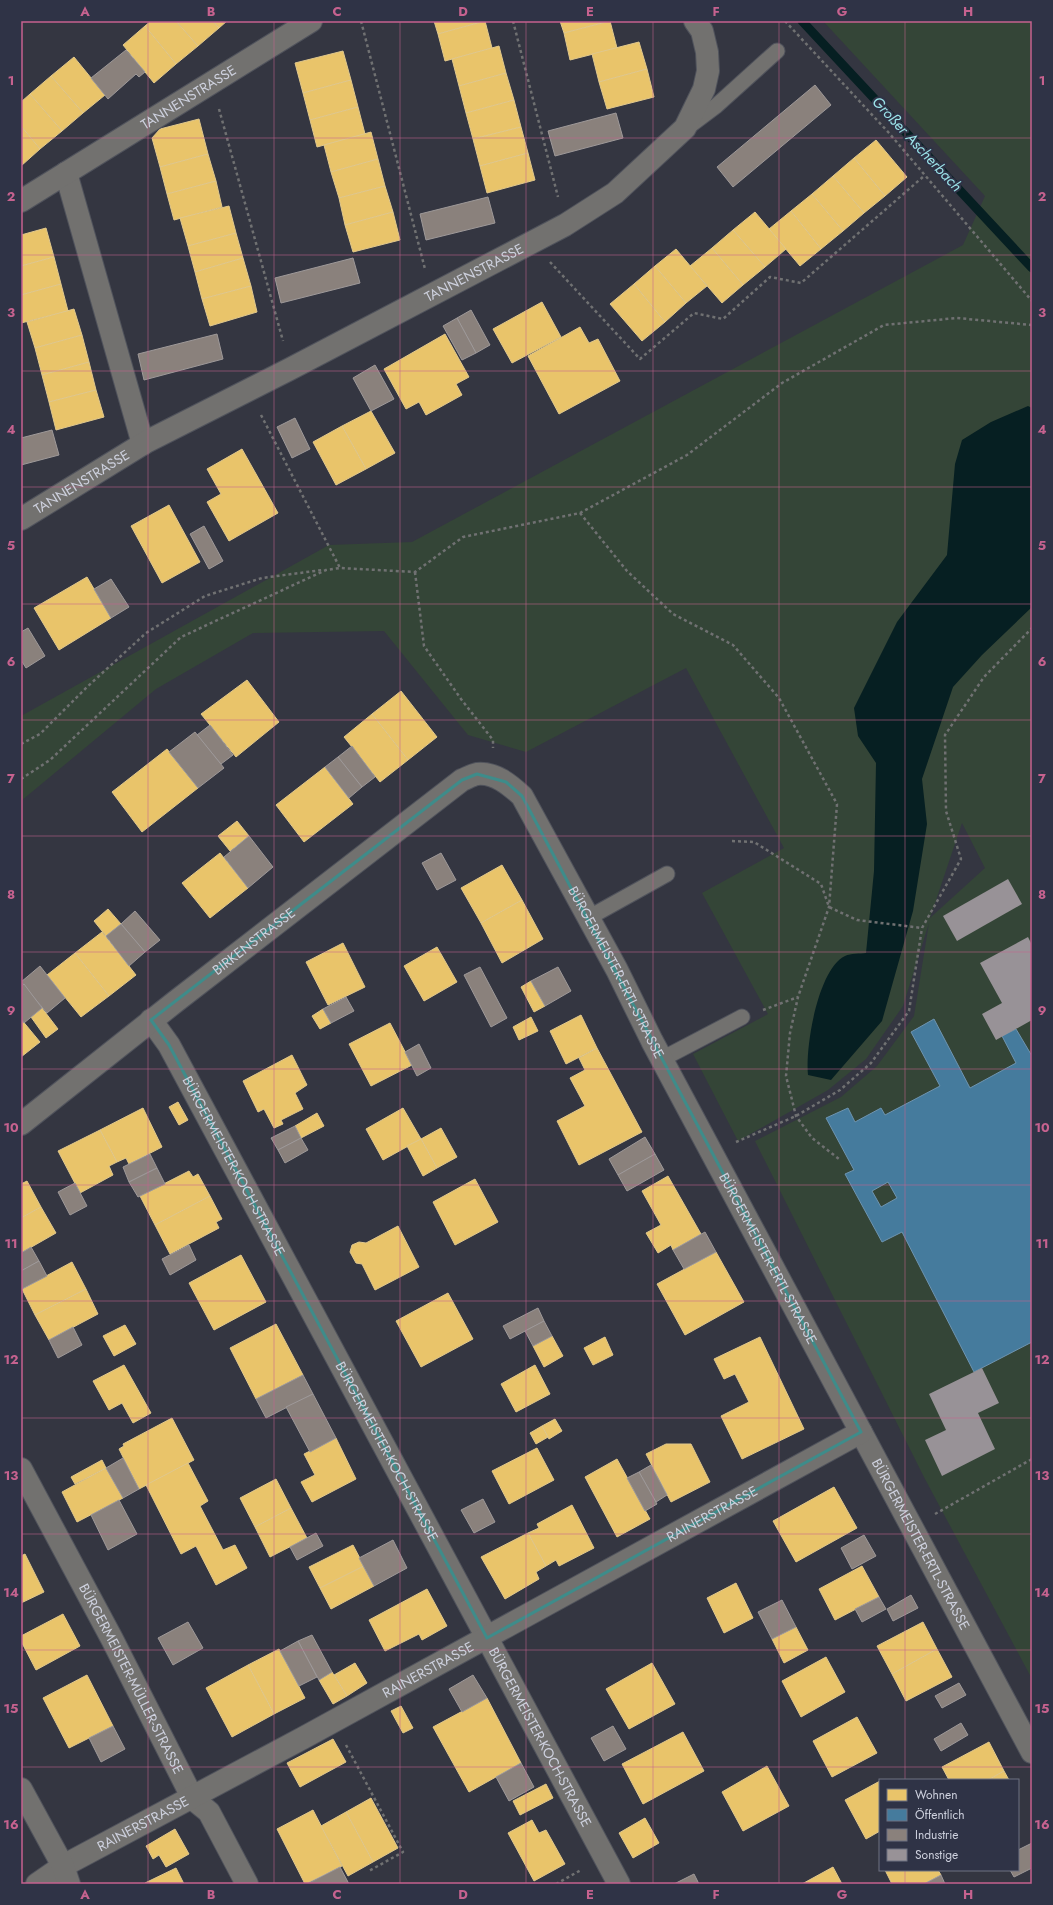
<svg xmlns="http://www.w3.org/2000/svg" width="1053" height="1905" viewBox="0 0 1053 1905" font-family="Jost,sans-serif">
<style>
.green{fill:#344537;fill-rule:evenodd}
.water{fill:#061f22}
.homes{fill:#e9c46a;stroke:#e1c88c}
.public{fill:#457b9d;stroke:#6e94b0;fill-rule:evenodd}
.industry{fill:#8a817c;stroke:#9e9999}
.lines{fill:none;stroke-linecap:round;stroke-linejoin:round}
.stream{stroke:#061f22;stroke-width:9}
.building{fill:#989297}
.service-casing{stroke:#50535c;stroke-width:17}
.minor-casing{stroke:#50535c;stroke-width:24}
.tertiary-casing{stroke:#50535c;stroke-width:24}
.path{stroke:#707172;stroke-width:2.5;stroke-dasharray:3 3;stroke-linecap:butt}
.service{stroke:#72716f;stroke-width:15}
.minor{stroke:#72716f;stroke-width:22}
.tertiary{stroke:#72716f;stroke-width:22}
.marked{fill:none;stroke:#3e8c8a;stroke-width:3;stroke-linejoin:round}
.grid{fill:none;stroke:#c6628f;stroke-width:1;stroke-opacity:0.55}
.labels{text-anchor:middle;stroke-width:4;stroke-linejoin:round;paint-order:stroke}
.street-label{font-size:14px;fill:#cdd0dd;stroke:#2f3346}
.water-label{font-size:15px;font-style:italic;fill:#9be3e9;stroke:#2f3346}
.neatline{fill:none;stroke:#c6628f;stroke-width:1.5}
.grid-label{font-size:13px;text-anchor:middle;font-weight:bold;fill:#c6628f}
</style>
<rect width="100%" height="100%" fill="#343641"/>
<path class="green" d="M823,21H1032V1679L925,1479L755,1141L841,1097L877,1066L914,1016L929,923L903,1006L866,1059L828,1090L738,1141L693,1054L768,1014L702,893L784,848L686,668L526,752L468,735L384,631L253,633L156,689L21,801V716L329,545L412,542L963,245L985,196ZM962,823L985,868L930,918Z"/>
<path class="water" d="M1028,406L1032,408V607L982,655L953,687L922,779L927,824L913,911L882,1021L831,1080L808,1075C805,1047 818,969 845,956C851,953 860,954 866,953L874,871L876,763L858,736L854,708L897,622L947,555L955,464L962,440L991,422Z"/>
<g class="homes">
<polygon points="151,21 176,21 198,46 176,64 145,26"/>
<polygon points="176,21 213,21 219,28 198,46"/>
<polygon points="213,21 227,21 219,28"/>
<polygon points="434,21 485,21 438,34"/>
<polygon points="485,21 492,48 445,61 438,34"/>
<polygon points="560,21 610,21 564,33"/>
<polygon points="610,21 617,48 570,60 564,33"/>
<polygon points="145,26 176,64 154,83 123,45"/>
<polygon points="639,42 647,69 599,82 592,54"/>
<polygon points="499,46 506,73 459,86 452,59"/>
<polygon points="343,51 351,80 303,93 295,63"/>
<polygon points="74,57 105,95 83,113 51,76"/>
<polygon points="647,69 654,97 607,109 599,82"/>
<polygon points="506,73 514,100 466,113 459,86"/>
<polygon points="51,76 83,113 62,131 30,94"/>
<polygon points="351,80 358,107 310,120 303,93"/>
<polygon points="30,94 62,131 40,149 21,126 21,102"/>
<polygon points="514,100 521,127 473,139 466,113"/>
<polygon points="358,107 365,134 317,147 310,120"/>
<polygon points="199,119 208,154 160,167 152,138 160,129"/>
<polygon points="21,126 40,149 21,166"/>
<polygon points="521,127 528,153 480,166 473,139"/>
<polygon points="371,132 378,159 331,172 324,145"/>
<polygon points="876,140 907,177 885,196 854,158"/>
<polygon points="528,153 535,180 487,193 480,166"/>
<polygon points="208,154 216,181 167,194 160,167"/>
<polygon points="854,158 885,196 864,213 833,176"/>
<polygon points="378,159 385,186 339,198 331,172"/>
<polygon points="833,176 864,213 843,231 812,194"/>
<polygon points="216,181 222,207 174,220 167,194"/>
<polygon points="385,186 393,212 345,225 339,198"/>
<polygon points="812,194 843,231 821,249 791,211"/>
<polygon points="229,206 236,233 188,246 180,218"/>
<polygon points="791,211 821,249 800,266 769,229"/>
<polygon points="393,212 400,240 353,252 345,225"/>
<polygon points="755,212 786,249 765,267 733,230"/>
<polygon points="46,228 54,257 21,266 21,235"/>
<polygon points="733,230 765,267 743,285 712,248"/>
<polygon points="236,233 243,258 195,272 188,246"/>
<polygon points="712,248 743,285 722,303 690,266"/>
<polygon points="676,249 707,286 686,303 655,266"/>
<polygon points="54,257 61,284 21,295 21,266"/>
<polygon points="243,258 251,286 202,299 195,272"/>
<polygon points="655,266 686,303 665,322 634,284"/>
<polygon points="61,284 68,311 21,323 21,295"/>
<polygon points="634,284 665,322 642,341 610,304"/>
<polygon points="251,286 257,312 210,326 202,299"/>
<polygon points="542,302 561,337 512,363 493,329"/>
<polygon points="74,309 82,335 35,348 27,322"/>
<polygon points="580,327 589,343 598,339 620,381 559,414 528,356"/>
<polygon points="445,334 469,377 456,384 462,395 426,415 419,402 406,409 384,369"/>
<polygon points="82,335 89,362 42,375 35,348"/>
<polygon points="89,362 96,390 49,402 42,375"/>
<polygon points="96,390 104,417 56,430 49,402"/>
<polygon points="371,411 395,453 366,469 342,426"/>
<polygon points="342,426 366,469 336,485 313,442"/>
<polygon points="242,449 278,513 229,541 207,502 221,494 207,469"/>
<polygon points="169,505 200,562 162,583 131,526"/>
<polygon points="87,577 111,618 59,650 34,608"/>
<polygon points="247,680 279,722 236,757 201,714"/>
<polygon points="401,691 437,737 408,760 372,714"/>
<polygon points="372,714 408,760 380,782 344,737"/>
<polygon points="167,749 198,788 142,832 112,792"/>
<polygon points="325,767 353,804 304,842 276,805"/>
<polygon points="237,821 249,836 230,851 218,836"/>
<polygon points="220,853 248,888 210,918 182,883"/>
<polygon points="502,865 522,900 481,923 461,888"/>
<polygon points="522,900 543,939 502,963 481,923"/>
<polygon points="108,909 121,924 106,936 94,921"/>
<polygon points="102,932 136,975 109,996 75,953"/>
<polygon points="343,943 365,987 328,1005 306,962"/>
<polygon points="437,947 457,982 424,1001 404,966"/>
<polygon points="75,953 109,996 81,1017 47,975"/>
<polygon points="531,981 545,1006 534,1012 521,987"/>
<polygon points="42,1008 58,1029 46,1038 31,1017"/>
<polygon points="323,1009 331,1023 320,1029 312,1016"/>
<polygon points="581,1015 597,1048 566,1064 550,1031"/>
<polygon points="531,1017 538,1031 519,1040 513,1027"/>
<polygon points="21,1019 40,1042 21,1057"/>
<polygon points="390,1023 412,1065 371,1086 349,1044"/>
<polygon points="597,1048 642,1132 579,1165 557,1121 585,1106 570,1078 585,1070 579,1058"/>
<polygon points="292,1055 307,1085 295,1093 303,1109 281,1120 283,1124 274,1128 264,1109 258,1112 243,1081"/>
<polygon points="178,1102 188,1120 179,1125 169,1107"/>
<polygon points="143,1108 162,1147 129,1164 126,1158 117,1162 100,1130"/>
<polygon points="403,1108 421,1139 383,1160 366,1129"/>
<polygon points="317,1113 324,1126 301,1138 295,1126"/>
<polygon points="441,1128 457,1157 437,1168 421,1139"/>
<polygon points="100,1130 117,1162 109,1166 113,1175 80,1193 58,1151"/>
<polygon points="421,1139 437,1168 423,1176 407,1146"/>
<polygon points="189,1171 193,1177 198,1174 210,1196 155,1225 140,1196"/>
<polygon points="668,1176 701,1234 673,1250 671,1245 658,1253 646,1233 661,1225 642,1191"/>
<polygon points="475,1179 498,1222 455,1245 433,1202"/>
<polygon points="27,1181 41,1207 21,1218 21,1184"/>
<polygon points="210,1196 222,1219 216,1222 219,1228 170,1254 155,1225"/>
<polygon points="41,1207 56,1233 21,1253 21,1218"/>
<polygon points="398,1226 419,1267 375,1290 362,1264 356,1263 350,1252 352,1245 359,1242 366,1243"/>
<polygon points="716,1252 744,1302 685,1335 657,1284"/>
<polygon points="241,1255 266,1302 214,1330 189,1283"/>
<polygon points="72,1262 86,1289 35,1315 22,1289"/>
<polygon points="86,1289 98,1314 49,1340 35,1315"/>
<polygon points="448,1293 473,1339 421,1367 396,1321"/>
<polygon points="276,1324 303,1375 256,1399 230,1348"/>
<polygon points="125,1325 136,1344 114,1356 103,1336"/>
<polygon points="552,1336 563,1356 544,1367 533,1346"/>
<polygon points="605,1337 613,1355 593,1365 584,1348"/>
<polygon points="760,1337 804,1429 742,1459 721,1416 749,1402 735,1374 724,1379 714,1359"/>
<polygon points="124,1365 151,1413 133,1423 122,1403 109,1410 93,1381"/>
<polygon points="535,1365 550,1394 516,1412 501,1384"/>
<polygon points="172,1418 194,1460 139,1489 119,1449 124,1446 123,1444"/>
<polygon points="555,1419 562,1431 549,1439 542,1426"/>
<polygon points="542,1426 548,1437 536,1444 530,1433"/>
<polygon points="336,1438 356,1479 312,1502 301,1482 315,1475 304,1454"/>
<polygon points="666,1444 691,1444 710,1482 671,1502 646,1454"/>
<polygon points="537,1448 554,1480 509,1504 492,1471"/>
<polygon points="617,1459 650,1519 617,1537 585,1477"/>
<polygon points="102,1460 106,1468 75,1484 71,1477"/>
<polygon points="188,1463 208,1501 200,1506 223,1550 235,1545 247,1568 216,1585 196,1546 181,1554 146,1485"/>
<polygon points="106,1468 123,1498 77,1522 62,1492"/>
<polygon points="276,1479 291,1508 255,1527 240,1498"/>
<polygon points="834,1487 857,1528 796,1562 773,1521"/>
<polygon points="572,1505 594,1548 559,1566 556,1560 546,1566 528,1533 539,1528 537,1524"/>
<polygon points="291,1508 307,1538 270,1557 255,1527"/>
<polygon points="528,1533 546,1566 536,1572 539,1579 505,1599 481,1557"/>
<polygon points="353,1545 364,1566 320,1588 309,1567"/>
<polygon points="25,1554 44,1592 21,1603 21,1556"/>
<polygon points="364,1566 374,1586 331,1609 320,1588"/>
<polygon points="862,1566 879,1597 835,1620 819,1589"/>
<polygon points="736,1583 753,1618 724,1633 707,1598"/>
<polygon points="427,1589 447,1626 422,1640 419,1634 385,1651 369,1620"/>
<polygon points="63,1614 80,1646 36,1670 21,1641 21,1636"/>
<polygon points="923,1622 937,1649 892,1674 877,1646"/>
<polygon points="796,1627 808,1650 784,1663 772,1639"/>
<polygon points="279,1649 305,1698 274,1714 248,1665"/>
<polygon points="937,1649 952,1677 906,1701 892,1674"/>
<polygon points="826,1657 845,1692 801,1717 782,1681"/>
<polygon points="355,1663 367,1683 347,1696 334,1675"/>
<polygon points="652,1663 675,1704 629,1729 606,1689"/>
<polygon points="248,1665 274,1714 232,1737 206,1688"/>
<polygon points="332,1672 347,1696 333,1704 319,1680"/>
<polygon points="87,1675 113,1726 69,1748 43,1698"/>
<polygon points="487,1698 521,1763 469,1792 433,1727"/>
<polygon points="401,1706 413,1728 403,1733 391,1711"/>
<polygon points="857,1717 877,1753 832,1777 813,1741"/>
<polygon points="683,1732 704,1771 643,1804 622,1764"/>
<polygon points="333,1739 346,1762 300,1787 287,1763"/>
<polygon points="989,1742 1004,1771 988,1780 949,1780 942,1767"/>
<polygon points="767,1766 789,1806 743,1831 722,1792"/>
<polygon points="1004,1771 1009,1780 988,1780"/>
<polygon points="880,1781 880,1831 866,1839 845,1800"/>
<polygon points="546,1784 553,1798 520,1815 513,1801"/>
<polygon points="371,1798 398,1848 373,1862 346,1812"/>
<polygon points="313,1810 342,1866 305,1884 277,1829"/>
<polygon points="346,1812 373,1862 348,1876 321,1826"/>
<polygon points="645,1818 659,1843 633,1858 619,1833"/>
<polygon points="532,1820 539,1833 546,1830 565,1864 534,1881 508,1833"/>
<polygon points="175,1829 189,1854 166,1867 159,1855 153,1859 146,1846"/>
<polygon points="833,1867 842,1884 802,1884"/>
<polygon points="176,1868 184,1884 146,1884 145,1883"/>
<polygon points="885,1870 938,1870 941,1875 924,1884 892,1884"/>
</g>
<path class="public" d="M934,1019L970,1088L1016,1063L1002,1036L1016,1029L1032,1056V1342L974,1372L902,1232L882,1242L845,1174L854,1170L826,1118L848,1108L855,1122L881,1108L885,1115L940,1086L911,1032ZM888,1182L897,1198L881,1207L872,1191Z"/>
<g class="industry">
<polygon points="126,50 145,72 139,77 136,74 108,99 91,78"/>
<polygon points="815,85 831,105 733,187 717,167"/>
<polygon points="616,113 623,138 555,156 548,131"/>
<polygon points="488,197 495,223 426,240 420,214"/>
<polygon points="353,258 360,283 281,303 275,278"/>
<polygon points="471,310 490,345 476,353 457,318"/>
<polygon points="457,318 476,353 462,360 443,326"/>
<polygon points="217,334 223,359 144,380 138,354"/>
<polygon points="375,365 394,399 371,411 353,378"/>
<polygon points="295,418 310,449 292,458 277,427"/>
<polygon points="52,430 59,455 21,465 21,438"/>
<polygon points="204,526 223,561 209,569 190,534"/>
<polygon points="111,579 129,607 111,618 94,589"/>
<polygon points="28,628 45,656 26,668 21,660 21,632"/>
<polygon points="210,725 233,755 221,764 197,735"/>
<polygon points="195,732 224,768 198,788 169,752"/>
<polygon points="352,746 375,777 362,787 338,757"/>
<polygon points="338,757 362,787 349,798 325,767"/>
<polygon points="249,836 273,867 248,888 224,857"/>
<polygon points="441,853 456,880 437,890 422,863"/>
<polygon points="135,911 160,940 145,952 121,924"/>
<polygon points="121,924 145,952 129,966 106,936"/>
<polygon points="40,966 65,998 47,1013 21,982"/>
<polygon points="480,967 507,1018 491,1027 464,975"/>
<polygon points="558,967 571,991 545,1006 531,981"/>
<polygon points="24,984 42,1008 24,1023 21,1019 21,986"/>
<polygon points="346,997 354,1011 331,1023 323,1009"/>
<polygon points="419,1044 431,1068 417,1076 405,1052"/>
<polygon points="295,1126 301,1138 278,1150 271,1138"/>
<polygon points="645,1137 655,1154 618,1175 609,1159"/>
<polygon points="301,1138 308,1150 285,1163 278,1150"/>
<polygon points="150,1154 157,1168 129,1182 123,1167"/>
<polygon points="655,1154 664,1170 627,1191 618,1175"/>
<polygon points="157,1168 165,1184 138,1197 129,1182"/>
<polygon points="75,1183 87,1206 70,1215 58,1192"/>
<polygon points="705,1232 716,1252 684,1269 673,1250"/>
<polygon points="189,1245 196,1260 170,1275 162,1259"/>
<polygon points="31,1247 39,1261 21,1271 21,1253"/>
<polygon points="39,1261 47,1276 22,1289 21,1271"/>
<polygon points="538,1308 544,1321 510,1339 503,1326"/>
<polygon points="544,1321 552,1336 533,1346 525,1331"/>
<polygon points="73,1327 82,1345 58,1358 49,1340"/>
<polygon points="303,1375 313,1394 266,1418 256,1399"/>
<polygon points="313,1394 336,1438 310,1452 286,1407"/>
<polygon points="123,1458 139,1489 123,1498 106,1468"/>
<polygon points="651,1465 667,1495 656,1502 639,1472"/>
<polygon points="639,1472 657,1504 645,1511 627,1478"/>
<polygon points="483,1499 495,1522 474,1533 461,1510"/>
<polygon points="119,1500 137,1534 108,1550 91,1515"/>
<polygon points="316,1533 323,1546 297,1560 290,1547"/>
<polygon points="864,1535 876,1556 852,1569 841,1548"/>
<polygon points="393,1540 407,1568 374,1586 359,1558"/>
<polygon points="911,1595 918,1608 893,1621 887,1609"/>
<polygon points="879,1597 886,1609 862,1622 855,1609"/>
<polygon points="782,1600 796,1627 772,1639 758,1612"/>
<polygon points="188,1622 203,1648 173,1665 158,1638"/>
<polygon points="312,1635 332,1672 319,1680 298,1641"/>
<polygon points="298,1641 317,1677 299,1686 280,1651"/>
<polygon points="473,1675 487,1698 462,1712 449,1689"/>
<polygon points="959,1683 966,1695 942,1708 935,1696"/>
<polygon points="961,1723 968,1735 941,1751 934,1739"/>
<polygon points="113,1726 125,1749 101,1762 89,1738"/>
<polygon points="613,1726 626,1749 604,1761 591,1738"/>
<polygon points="521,1763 534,1787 509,1801 496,1777"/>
<polygon points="1032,1843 1032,1868 1014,1877 1010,1870 1018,1870 1018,1850"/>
<polygon points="340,1867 349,1884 310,1884 309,1883"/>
<polygon points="694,1874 699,1884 674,1884"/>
<polygon points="941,1875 945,1884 924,1884"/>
</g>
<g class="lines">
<polyline class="stream" points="802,21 1032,268"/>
</g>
<g class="building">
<polygon points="1008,879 1022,904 957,941 943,916"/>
<polygon points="1028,937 1032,945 1032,1020 996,1040 982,1014 1002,1003 980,963"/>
<polygon points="982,1368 999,1403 978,1413 995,1449 942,1476 925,1440 946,1430 929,1394"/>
</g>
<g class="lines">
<g class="service-casing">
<g id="service">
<polyline points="688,127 716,106 777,51"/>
<polyline points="588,918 667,874"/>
<polyline points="662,1059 742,1017"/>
</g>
</g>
<g class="minor-casing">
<g id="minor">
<polyline points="66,173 143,444"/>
<path id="s1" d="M21,201L311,21"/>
<path id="s2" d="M21,519L146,442L290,369L565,225L615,193L685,128L704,89L708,71L707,52L702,31L695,21"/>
<path id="s3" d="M151,1020L169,1045L619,1884"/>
<path id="s4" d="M21,1124L175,1002L462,780C467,778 472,775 477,774C495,772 510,785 522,796L617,970L652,1041L1032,1752"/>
<path id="s5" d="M21,1469L112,1639L193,1799L209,1812L247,1884"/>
<path id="s6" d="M37,1884L63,1866L303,1738L861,1432"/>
</g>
</g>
<g class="tertiary-casing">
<polyline id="tertiary" points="21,1789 63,1866 69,1884"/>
</g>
<g class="path">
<polyline points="361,21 425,269"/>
<polyline points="513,21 558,197"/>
<polyline points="785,21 889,133 1032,301"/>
<polyline points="219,109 283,341"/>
<polyline points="550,262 640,359 694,313 723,319 770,277 801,283 924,176"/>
<polyline points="261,415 340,568 415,572 463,537 580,513 687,455 782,383 884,325 957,318 1032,325"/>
<polyline points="580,513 627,571 673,614 733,645 779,698 837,804 829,907 798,997 790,1033 786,1076 796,1116 812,1138 839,1159"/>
<polyline points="415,572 424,646 461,699 493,740 493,748"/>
<polyline points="21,744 40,734 87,687 146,633 205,596 262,578 322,570"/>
<polyline points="21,779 50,760 181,637 326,570 340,568"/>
<polyline points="732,841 754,842 821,884 829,907 857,920 922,928"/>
<polyline points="763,1010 798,997"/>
<polyline points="736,1142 796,1116 840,1090 871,1063 909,1011 922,928 961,859 946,811 945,735 984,677 1032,628"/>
<polyline points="935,1514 1032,1459"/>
<polyline points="346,1745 403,1852 369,1871"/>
<polyline points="556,1884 581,1870"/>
</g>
<use href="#service" class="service"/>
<use href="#minor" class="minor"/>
<use href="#tertiary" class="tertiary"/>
</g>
<path class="marked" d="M477,774L506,782L522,796L861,1432L487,1638L169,1045L151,1020L462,780Z"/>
<path class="grid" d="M148,21V1884M274,21V1884M400,21V1884M526,21V1884M653,21V1884M779,21V1884M905,21V1780M21,138H1032M21,255H1032M21,371H1032M21,487H1032M21,604H1032M21,720H1032M21,836H1032M21,952H1032M21,1069H1032M21,1185H1032M21,1301H1032M21,1418H1032M21,1534H1032M21,1650H1032M21,1767H1032M905,1870V1884"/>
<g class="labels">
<g class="street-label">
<text dy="5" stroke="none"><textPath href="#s1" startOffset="197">TANNENSTRASSE</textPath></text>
<text dy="5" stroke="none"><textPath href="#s2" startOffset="516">TANNENSTRASSE</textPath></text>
<text dy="5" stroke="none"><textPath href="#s2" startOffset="71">TANNENSTRASSE</textPath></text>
<text dy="5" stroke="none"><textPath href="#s4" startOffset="296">BIRKENSTRASSE</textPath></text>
<text dy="5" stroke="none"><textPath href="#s4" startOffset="827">BÜRGERMEISTER-ERTL-STRASSE</textPath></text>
<text dy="5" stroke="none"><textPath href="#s3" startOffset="168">BÜRGERMEISTER-KOCH-STRASSE</textPath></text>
<text dy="5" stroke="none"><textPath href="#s4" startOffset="1151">BÜRGERMEISTER-ERTL-STRASSE</textPath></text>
<text dy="5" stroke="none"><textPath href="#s3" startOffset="492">BÜRGERMEISTER-KOCH-STRASSE</textPath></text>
<text dy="5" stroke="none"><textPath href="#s6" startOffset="770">RAINERSTRASSE</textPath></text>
<text dy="5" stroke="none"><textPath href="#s4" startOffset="1475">BÜRGERMEISTER-ERTL-STRASSE</textPath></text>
<text dy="5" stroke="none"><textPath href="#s6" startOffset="446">RAINERSTRASSE</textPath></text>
<text dy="5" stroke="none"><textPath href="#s5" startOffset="237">BÜRGERMEISTER-MÜLLER-STRASSE</textPath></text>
<text dy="5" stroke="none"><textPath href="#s3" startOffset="816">BÜRGERMEISTER-KOCH-STRASSE</textPath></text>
<text dy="5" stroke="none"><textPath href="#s6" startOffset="122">RAINERSTRASSE</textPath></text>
</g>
<g class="water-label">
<text transform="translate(917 144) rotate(47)" y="5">Großer Ascherbach</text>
</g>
</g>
<rect width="1053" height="1905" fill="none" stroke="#2f3346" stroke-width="44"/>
<rect x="879" y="1779" width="140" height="92" fill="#2f3346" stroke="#6e7282"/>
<rect x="887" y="1789" width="20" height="12" fill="#e9c46a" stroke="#6e7282"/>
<text x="915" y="1799" font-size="12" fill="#cdd0dd">Wohnen</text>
<rect x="887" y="1809" width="20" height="12" fill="#457b9d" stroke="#6e7282"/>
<text x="915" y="1819" font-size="12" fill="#cdd0dd">Öffentlich</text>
<rect x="887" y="1829" width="20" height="12" fill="#8a817c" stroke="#6e7282"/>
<text x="915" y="1839" font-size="12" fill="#cdd0dd">Industrie</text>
<rect x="887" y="1849" width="20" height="12" fill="#989297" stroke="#6e7282"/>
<text x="915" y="1859" font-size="12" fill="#cdd0dd">Sonstige</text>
<rect x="22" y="22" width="1009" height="1861" class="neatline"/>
<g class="grid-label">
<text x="85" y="16">A</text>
<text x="211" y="16">B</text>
<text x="337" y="16">C</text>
<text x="463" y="16">D</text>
<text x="590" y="16">E</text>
<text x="716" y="16">F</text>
<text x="842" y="16">G</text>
<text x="968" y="16">H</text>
<text x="11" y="85">1</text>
<text x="1042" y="85">1</text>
<text x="11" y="201">2</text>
<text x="1042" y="201">2</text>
<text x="11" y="317">3</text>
<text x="1042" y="317">3</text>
<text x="11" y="434">4</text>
<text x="1042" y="434">4</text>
<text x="11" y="550">5</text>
<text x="1042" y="550">5</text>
<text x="11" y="666">6</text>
<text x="1042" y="666">6</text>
<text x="11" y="783">7</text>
<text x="1042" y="783">7</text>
<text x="11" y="899">8</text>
<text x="1042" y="899">8</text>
<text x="11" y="1015">9</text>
<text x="1042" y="1015">9</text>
<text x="11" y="1132">10</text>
<text x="1042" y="1132">10</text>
<text x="11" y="1248">11</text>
<text x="1042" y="1248">11</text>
<text x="11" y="1364">12</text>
<text x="1042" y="1364">12</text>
<text x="11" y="1480">13</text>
<text x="1042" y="1480">13</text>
<text x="11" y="1597">14</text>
<text x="1042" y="1597">14</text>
<text x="11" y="1713">15</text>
<text x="1042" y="1713">15</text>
<text x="11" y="1829">16</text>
<text x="1042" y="1829">16</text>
<text x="85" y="1899">A</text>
<text x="211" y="1899">B</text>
<text x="337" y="1899">C</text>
<text x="463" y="1899">D</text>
<text x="590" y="1899">E</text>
<text x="716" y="1899">F</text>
<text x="842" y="1899">G</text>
<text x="968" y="1899">H</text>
</g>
</svg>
